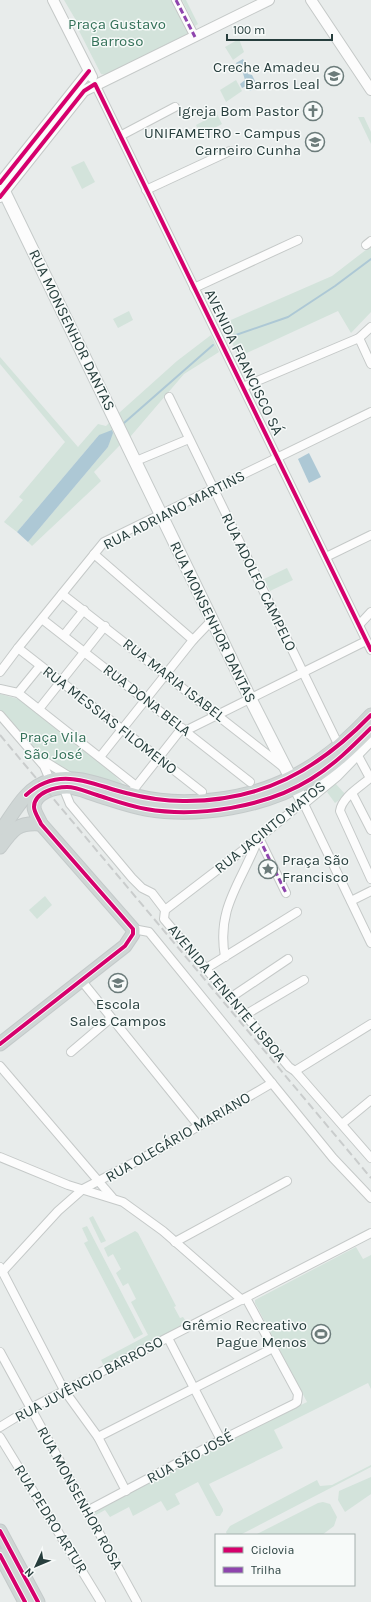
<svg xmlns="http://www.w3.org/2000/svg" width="371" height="1602" viewBox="0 0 371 1602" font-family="Karla,sans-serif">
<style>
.green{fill:#d3e3db}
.water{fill:#adc8d5}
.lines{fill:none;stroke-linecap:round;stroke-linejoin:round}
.stream{stroke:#adc8d5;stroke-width:2}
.minor-casing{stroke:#c5c9c8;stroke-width:10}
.tertiary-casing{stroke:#c5c9c8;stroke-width:12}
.secondary-casing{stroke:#c5cac9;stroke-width:14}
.primary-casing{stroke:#c4caca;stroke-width:15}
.minor{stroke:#fcfcfc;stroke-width:8}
.tertiary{stroke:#fcfcfc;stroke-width:10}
.secondary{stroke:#fcfcfc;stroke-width:12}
.primary{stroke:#cfd6d5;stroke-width:13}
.rail{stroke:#c9cccc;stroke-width:2;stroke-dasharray:8 4;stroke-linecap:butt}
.quiet{stroke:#8e44ad;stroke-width:3;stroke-dasharray:6 3;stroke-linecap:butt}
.cycleway-casing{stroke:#f7faf9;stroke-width:6}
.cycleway{stroke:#d6006c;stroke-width:4}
.labels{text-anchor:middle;stroke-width:3;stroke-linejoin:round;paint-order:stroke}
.park-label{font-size:15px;fill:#347159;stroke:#f7faf9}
.poi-label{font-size:15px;fill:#273e3d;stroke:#f7faf9;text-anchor:end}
.street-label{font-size:15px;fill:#273e3d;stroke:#f7faf9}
</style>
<rect width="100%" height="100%" fill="#e8eceb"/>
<g class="green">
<polygon points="64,0 172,0 188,31 187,35 106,75 101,74 75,23 77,22"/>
<polygon points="182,0 186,0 198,24 195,26"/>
<polygon points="239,39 244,52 233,60 225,47"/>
<polygon points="236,80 242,91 226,102 220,90"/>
<polygon points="217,114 222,124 201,135 196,125"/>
<polygon points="358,117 364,117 371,132 371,144"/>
<polygon points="84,161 95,182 82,189 71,167"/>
<polygon points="371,246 371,312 351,333 338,311 238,357 224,323 332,276"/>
<polygon points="129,311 133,320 118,328 113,319"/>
<polygon points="211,335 219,352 184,374 130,437 119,413 177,361"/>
<polygon points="0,357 78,447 98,424 106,426 109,423 120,445 94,472 101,481 32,546 28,542 108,447 111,436 99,435 17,532 4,522 23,500 19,497 65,442 0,364"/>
<polygon points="287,568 293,580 270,591 264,579"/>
<polygon points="0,694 22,700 106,766 128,790 65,772 47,761 21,736 0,710"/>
<polygon points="335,783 346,795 335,803 327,792"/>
<polygon points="45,896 52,905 37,919 29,910"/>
<polygon points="93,1216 106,1241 101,1243 89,1218"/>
<polygon points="87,1226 143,1334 134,1339 84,1243 88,1241 82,1228"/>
<polygon points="135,1231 138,1233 176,1306 174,1307 180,1318 183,1317 187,1323 104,1366 101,1360 148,1335 131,1302 136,1299 128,1283 123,1286 116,1273 121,1269 113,1254 108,1257 104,1248 109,1245"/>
<polygon points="356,1247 363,1259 371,1255 371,1389 368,1383 274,1430 283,1448 209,1484 223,1509 223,1511 220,1516 216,1516 198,1482 175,1494 180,1504 167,1511 161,1501 133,1516 129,1507 110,1517 105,1510 96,1515 94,1511 96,1507 307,1402 255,1303 255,1300"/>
<polygon points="371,1465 371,1467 240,1535 227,1535 226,1532 230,1526 317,1480 320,1486 332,1485"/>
<polygon points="371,1477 371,1494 345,1512 338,1500 339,1491"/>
<polygon points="323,1502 330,1504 337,1517 334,1526 322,1535 255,1535 318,1503"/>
</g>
<g class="water">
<polygon points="243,59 246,65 245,69 248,74 252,75 258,87 250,91 246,86 242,88 240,84 245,80 242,70 239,69 236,63"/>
<polygon points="112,430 113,433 108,447 28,542 17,532 99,435"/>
<polygon points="309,453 321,477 309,483 298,459"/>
</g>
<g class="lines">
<g class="stream">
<polyline points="230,337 288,317 335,286 371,259"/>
<polyline points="124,423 213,345"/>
</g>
<g class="minor-casing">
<g id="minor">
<polyline points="176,0 195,37"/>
<polyline points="95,84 371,650"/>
<polyline points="120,136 175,107"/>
<polyline points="146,190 230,151"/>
<polyline points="366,245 371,241"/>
<polyline points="194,288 298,240"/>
<polyline points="359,338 371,364"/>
<polyline points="243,387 359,338 371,327"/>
<polyline points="169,397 339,746"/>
<polyline points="136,461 189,439"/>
<polyline points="94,554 193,640"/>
<polyline points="326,557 371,535"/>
<polyline points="62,594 282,766"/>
<polyline points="42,619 250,782"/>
<polyline points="359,625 371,612"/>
<polyline points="64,635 84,610"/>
<polyline points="18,648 202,792"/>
<polyline points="0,672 18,648 104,542 371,412"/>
<polyline points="0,689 18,693 136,786"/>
<polyline points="18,693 40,666"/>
<polyline points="39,709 105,626"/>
<polyline points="0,715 44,766 50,780"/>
<polyline points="185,731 366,641"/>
<path d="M357,754L370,778C360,787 342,797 340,811L371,879"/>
<polyline points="100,757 193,640 213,619"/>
<polyline points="41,759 70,777"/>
<polyline points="63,787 70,804 132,878 142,888 152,893 165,910 164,919 289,1067 295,1071 371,1158"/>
<polyline points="134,789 182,728"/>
<polyline points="352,793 371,830"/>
<polyline points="259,838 286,893"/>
<polyline points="351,901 371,891"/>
<polyline points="165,910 259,838 303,802 371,943"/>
<polyline points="133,929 149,932 333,1158 371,1198"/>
<path d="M225,957C216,907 242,882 258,839"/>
<polyline points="205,969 297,912"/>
<polyline points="81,980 198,1125"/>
<polyline points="230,998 288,959"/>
<polyline points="245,1015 304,980"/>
<polyline points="71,1052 111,1018"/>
<polyline points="0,1066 112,1197"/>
<polyline points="295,1071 371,1024"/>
<polyline points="342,1124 371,1100"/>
<polyline points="0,1157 68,1185 123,1202 163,1231 242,1300"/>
<polyline points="175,1242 287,1181"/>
<polyline points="0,1267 64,1390 98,1437 126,1491"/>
<polyline points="3,1271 58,1211 83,1189 156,1151 272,1083"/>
<polyline points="168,1338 221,1440"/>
<polyline points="0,1352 137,1602"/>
<polyline points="0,1427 31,1408 371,1233"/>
<polyline points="0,1437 101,1602"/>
<polyline points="98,1437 273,1348"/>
<polyline points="87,1511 221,1440 294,1404 297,1402 298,1394 246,1298"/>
</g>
</g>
<g class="tertiary-casing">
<g id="tertiary">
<polyline points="53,0 92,77"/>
<polyline points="311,0 371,90"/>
<polyline points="0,183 89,71"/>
<polyline points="0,197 84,91 269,0"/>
</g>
</g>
<g class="secondary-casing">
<polyline id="secondary" points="0,183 250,698 303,802 336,775 371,739"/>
</g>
<g class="primary-casing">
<g id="primary">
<path d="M0,832C14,813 25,788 49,781C76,772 110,789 137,796C183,808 248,800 290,778C321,763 348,740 371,715"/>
<path d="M0,847C13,829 18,822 41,824"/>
<path d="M0,1044L125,946L133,934V929L41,824C39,819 34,812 34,807C34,792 56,787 67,787C77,787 87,792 97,795C113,800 129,806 146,809C198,818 266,807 311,779C334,765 352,747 371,728"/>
<polyline points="0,1531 38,1602"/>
<polyline points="0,1555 25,1602"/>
</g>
</g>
<use href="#minor" class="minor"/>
<use href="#tertiary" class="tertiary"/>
<use href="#secondary" class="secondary"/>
<use href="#primary" class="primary"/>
<polyline class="rail" points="0,735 371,1178"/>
<g class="quiet">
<polyline points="176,0 195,37"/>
<polyline points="259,838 286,893"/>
</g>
<g class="cycleway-casing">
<g id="cycleway">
<polyline points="0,183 89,71"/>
<polyline points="0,197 84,91 95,84 371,650"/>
<path d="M26,795C59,765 90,784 126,793C145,798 164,801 183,801C261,802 318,770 371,715"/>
<path d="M0,1044L125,946L133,934V929L41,824C39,819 34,812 34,807C34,792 56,787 67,787C77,787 87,792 97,795C113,800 129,806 146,809C198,818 266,807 311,779C334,765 352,747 371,728"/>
<polyline points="0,1531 38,1602"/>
<polyline points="0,1555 25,1602"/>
</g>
</g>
<use href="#cycleway" class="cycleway"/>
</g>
<defs>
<g id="school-ring" transform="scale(1)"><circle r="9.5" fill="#f7faf9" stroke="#6b7b7a" stroke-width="1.5"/><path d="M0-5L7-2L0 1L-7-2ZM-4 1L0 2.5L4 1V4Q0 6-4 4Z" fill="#6b7b7a"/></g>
<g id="church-ring" transform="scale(1)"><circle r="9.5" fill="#f7faf9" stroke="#6b7b7a" stroke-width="1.5"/><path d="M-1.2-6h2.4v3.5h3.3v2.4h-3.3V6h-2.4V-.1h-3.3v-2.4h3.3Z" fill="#6b7b7a"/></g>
<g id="university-ring" transform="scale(1)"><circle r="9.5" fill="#f7faf9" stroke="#6b7b7a" stroke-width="1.5"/><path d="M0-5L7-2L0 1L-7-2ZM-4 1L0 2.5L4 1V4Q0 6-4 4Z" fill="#6b7b7a"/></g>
<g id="sight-ring" transform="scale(1)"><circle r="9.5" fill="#f7faf9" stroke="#6b7b7a" stroke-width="1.5"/><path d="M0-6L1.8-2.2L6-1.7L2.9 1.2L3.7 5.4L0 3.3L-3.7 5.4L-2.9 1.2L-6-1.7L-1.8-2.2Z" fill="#6b7b7a"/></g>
<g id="stadium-ring" transform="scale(1)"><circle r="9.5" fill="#f7faf9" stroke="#6b7b7a" stroke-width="1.5"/><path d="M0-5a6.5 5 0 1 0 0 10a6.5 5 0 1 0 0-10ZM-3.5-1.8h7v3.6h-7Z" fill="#6b7b7a"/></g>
</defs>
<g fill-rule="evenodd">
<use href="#school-ring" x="334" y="76"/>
<use href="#church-ring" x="313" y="111"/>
<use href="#university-ring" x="315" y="142"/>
<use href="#sight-ring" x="268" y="869"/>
<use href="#school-ring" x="118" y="983"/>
<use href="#stadium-ring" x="321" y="1334"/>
</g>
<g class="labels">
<g class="park-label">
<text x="117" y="29">Praça Gustavo<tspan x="117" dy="17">Barroso</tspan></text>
<text x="53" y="742">Praça Vila<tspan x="53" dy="17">São José</tspan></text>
</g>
<g class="poi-label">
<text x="320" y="72">Creche Amadeu<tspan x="320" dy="17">Barros Leal</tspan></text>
<text x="299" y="116">Igreja Bom Pastor</text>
<text x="301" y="138">UNIFAMETRO - Campus<tspan x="301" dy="17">Carneiro Cunha</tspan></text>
<text x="282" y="865" text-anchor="start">Praça São<tspan x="282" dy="17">Francisco</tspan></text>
<text x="118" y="1009" text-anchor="middle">Escola<tspan x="118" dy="17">Sales Campos</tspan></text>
<text x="307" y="1330">Grêmio Recreativo<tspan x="307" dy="17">Pague Menos</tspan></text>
</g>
<g class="street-label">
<text transform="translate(72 330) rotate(64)" y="5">RUA MONSENHOR DANTAS</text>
<text transform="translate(244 362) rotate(64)" y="5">AVENIDA FRANCISCO SÁ</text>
<text transform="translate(174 510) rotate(-27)" y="5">RUA ADRIANO MARTINS</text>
<text transform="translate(259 582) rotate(64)" y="5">RUA ADOLFO CAMPELO</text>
<text transform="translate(213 622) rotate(64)" y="5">RUA MONSENHOR DANTAS</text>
<text transform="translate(174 680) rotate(38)" y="5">RUA MARIA ISABEL</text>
<text transform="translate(147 700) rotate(38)" y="5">RUA DONA BELA</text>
<text transform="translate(110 720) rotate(38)" y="5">RUA MESSIAS FILOMENO</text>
<text transform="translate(270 827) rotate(-39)" y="5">RUA JACINTO MATOS</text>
<text transform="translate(227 993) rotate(50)" y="5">AVENIDA TENENTE LISBOA</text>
<text transform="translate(178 1137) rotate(-30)" y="5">RUA OLEGÁRIO MARIANO</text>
<text transform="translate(89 1379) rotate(-28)" y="5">RUA JUVÊNCIO BARROSO</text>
<text transform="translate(190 1457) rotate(-28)" y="5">RUA SÃO JOSÉ</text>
<text transform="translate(80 1498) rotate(61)" y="5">RUA MONSENHOR ROSA</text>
<text transform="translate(51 1519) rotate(58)" y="5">RUA PEDRO ARTUR</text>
</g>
</g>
<rect x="215" y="1534" width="140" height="52" fill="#f7faf9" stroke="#a4afae"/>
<rect x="223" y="1547" width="20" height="6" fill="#d6006c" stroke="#a4afae"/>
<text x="251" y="1554" font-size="12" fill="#273e3d">Ciclovia</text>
<rect x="223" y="1567" width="20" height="6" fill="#8e44ad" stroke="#a4afae"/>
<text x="251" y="1574" font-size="12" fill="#273e3d">Trilha</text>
<g transform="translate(36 1566) rotate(226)" stroke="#f7faf9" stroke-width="3" paint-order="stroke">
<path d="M0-3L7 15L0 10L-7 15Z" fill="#273e3d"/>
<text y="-6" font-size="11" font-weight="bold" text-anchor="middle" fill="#273e3d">N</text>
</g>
<path d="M227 34v6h105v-6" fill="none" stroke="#273e3d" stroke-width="2"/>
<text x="233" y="34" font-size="12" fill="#273e3d" stroke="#f7faf9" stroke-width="3" paint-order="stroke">100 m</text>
</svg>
